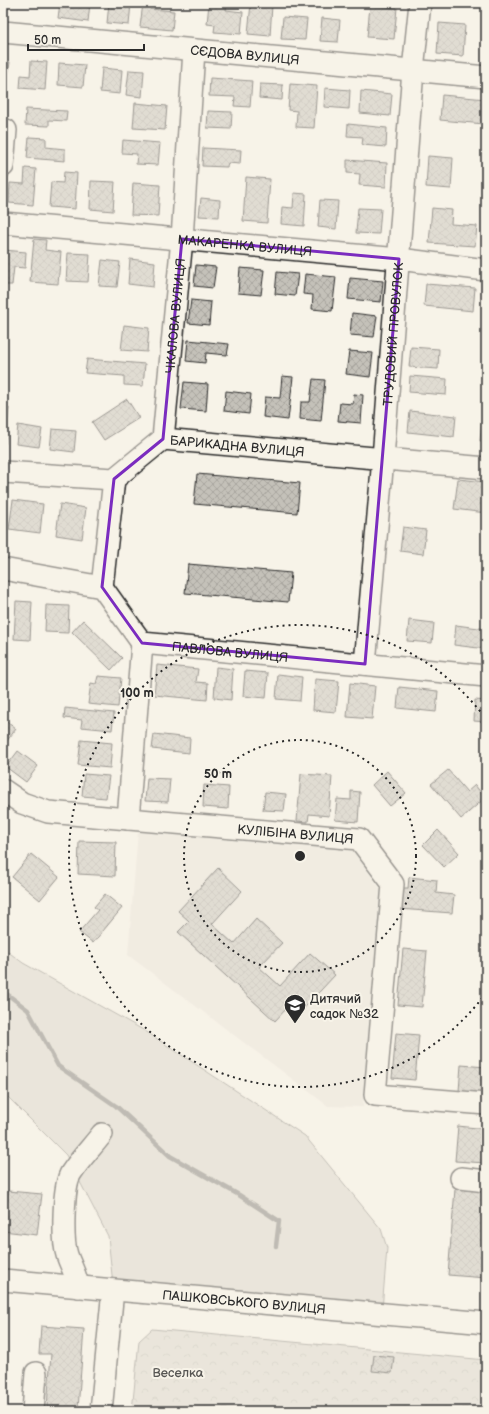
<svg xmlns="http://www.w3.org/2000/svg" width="489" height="1414" viewBox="0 0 489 1414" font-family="'Balsamiq Sans',sans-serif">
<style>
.built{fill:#e8e4da}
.green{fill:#dad6cc;stroke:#82807c}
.park{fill:url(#park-crowns);stroke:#82807c}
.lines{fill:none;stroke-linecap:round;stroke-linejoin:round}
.stream{stroke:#7a7874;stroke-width:4.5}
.building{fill:url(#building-cross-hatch);stroke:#2b2b2b}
.minor-casing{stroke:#2b2b2b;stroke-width:24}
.minor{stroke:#f7f3e8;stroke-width:21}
.marked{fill:none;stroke:#7b2cbf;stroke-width:3;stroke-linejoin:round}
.ring{fill:none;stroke:#2b2b2b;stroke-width:2;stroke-dasharray:2 4}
.labels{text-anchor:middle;stroke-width:4;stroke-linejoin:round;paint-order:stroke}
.street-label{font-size:13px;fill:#2b2b2b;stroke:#f7f3e8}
.poi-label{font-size:13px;fill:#2b2b2b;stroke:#f7f3e8;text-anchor:start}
.park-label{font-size:13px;fill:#575653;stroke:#f7f3e8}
.centre{fill:#2b2b2b;stroke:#f7f3e8;stroke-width:2}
.ring-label{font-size:12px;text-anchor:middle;font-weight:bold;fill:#2b2b2b;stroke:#f7f3e8;stroke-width:4;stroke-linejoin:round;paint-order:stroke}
</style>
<defs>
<pattern id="park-crowns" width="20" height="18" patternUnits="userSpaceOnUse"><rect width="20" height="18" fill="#dad6cc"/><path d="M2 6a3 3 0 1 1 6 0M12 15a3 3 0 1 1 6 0" fill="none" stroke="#bbb8af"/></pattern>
<pattern id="building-cross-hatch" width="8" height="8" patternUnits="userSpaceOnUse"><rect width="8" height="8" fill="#c4c1b9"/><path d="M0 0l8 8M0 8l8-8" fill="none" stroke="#a9a69f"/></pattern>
</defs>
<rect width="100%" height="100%" fill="#f7f3e8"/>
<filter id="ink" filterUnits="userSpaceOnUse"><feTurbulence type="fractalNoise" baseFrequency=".025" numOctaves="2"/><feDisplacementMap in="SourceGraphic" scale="8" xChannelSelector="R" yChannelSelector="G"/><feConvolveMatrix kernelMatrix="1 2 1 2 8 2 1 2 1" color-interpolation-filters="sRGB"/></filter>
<g filter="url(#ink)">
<polygon class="built" points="138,832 352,850 381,890 363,1107 328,1106 128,955"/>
<polygon class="green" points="3,948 23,963 145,1031 305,1136 381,1229 387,1248 382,1310 113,1285 108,1236 66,1155 3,1092"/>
<polygon class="park" points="152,1329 486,1360 486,1411 132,1411 139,1341"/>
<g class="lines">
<polyline class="stream" points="3,991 28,1010 58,1066 116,1106 170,1156 239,1195 279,1221 276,1246"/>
</g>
<g class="building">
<polygon points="60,3 90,3 88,22 58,18"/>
<polygon points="109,3 131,3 129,25 107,23"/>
<polygon points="143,3 151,3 150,9 174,11 172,30 140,27"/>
<polygon points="209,3 227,3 226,10 243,12 241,34 214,32 215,25 207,24"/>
<polygon points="251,3 272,5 270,36 248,34"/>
<polygon points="370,6 397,8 394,39 367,37"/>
<polygon points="283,17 307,19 305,40 281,39"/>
<polygon points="322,18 340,20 338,42 320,41"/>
<polygon points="439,23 465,25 463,56 437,54"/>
<polygon points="3,61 10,62 7,84 3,83"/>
<polygon points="31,61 47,62 45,90 20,88 21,75 30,76"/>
<polygon points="59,63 85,65 83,87 58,85"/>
<polygon points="102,68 122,70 120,94 100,92"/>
<polygon points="129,70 144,71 142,97 126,95"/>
<polygon points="210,78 252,81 250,107 234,106 235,97 209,96"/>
<polygon points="260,84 283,85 282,100 259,98"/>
<polygon points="290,84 317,86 314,128 296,127 297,111 288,110"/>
<polygon points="325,88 350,90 349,109 324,107"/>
<polygon points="361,91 392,94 390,116 360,113"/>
<polygon points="442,95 486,99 484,124 440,120"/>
<polygon points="135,103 167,106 165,130 133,128"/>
<polygon points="26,109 67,111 66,121 49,120 49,126 25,125"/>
<polygon points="208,111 232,112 231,129 207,128"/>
<polygon points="348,124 387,128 386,147 362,145 363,137 347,136"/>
<polygon points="29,137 46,138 46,147 65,149 65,161 27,158"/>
<polygon points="123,140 160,143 158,165 136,164 137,154 122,153"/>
<polygon points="203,148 241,150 240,164 228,163 227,167 202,166"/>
<polygon points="428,156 453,158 451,189 426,187"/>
<polygon points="347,160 387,163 386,187 359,185 360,174 347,173"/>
<polygon points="25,168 36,169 33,205 9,203 10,183 24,184"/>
<polygon points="64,172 77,173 75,209 49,207 51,182 63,183"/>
<polygon points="246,177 270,179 267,223 243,221"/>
<polygon points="91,181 115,182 113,211 90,209"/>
<polygon points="133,183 160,185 158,216 131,215"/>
<polygon points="294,193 306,194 304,226 281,224 282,207 293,208"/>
<polygon points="201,198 220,200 219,217 199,216"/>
<polygon points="320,200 338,201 336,229 318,227"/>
<polygon points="358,208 381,209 379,234 356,233"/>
<polygon points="432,208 452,210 451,224 477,226 475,246 429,243"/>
<polygon points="34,239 46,240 45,250 61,252 58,284 30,282"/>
<polygon points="4,250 26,252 25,268 14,267 12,285 3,285"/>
<polygon points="68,253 90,254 88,282 66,281"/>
<polygon points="130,259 155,262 153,287 128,284"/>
<polygon points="102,260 120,262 117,287 99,286"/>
<polygon points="196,265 216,267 213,288 194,286"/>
<polygon points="240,268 264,270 261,295 238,293"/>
<polygon points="277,272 298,274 295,296 275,294"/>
<polygon points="305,274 336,277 332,311 312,309 313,295 303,294"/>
<polygon points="350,278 383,281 381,302 348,299"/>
<polygon points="426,284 475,288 473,311 424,306"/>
<polygon points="191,300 211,302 209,325 188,323"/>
<polygon points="352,313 377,316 374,337 350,335"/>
<polygon points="124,325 149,328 147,352 121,350"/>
<polygon points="188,340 229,344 227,355 206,353 205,363 186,361"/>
<polygon points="411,347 439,349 438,369 409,367"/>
<polygon points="349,351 373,353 370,377 346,374"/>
<polygon points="87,359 145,364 143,386 124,385 124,376 85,373"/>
<polygon points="282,376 293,377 288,420 263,417 265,397 280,398"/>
<polygon points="410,376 447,379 446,395 409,392"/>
<polygon points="313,379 325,380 321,421 300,419 301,402 310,402"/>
<polygon points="184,382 208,384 206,411 181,409"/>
<polygon points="226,391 251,394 249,414 224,411"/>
<polygon points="354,394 363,395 361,423 338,421 340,403 353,404"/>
<polygon points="127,399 139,418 104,440 92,422"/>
<polygon points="3,407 9,408 5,444 3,444"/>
<polygon points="410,411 456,416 454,437 408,432"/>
<polygon points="482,419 486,420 486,441 480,441"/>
<polygon points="18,425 42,429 39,447 16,444"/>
<polygon points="52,429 76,431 74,452 50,449"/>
<polygon points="197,474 300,483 297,513 194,504"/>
<polygon points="458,479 486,482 486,513 454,509"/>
<polygon points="13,500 43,504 40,533 9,529"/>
<polygon points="60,504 86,508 82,539 56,535"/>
<polygon points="403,527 426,530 423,554 400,551"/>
<polygon points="188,564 291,573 288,602 185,593"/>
<polygon points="3,600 6,600 4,623 3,623"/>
<polygon points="16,601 32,602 30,640 14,639"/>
<polygon points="46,605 69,606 68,633 45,632"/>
<polygon points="83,620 122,658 111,670 72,632"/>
<polygon points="409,620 434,623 432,643 407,641"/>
<polygon points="456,625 486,629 486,649 454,645"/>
<polygon points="157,665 198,669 196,682 208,683 207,700 154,695"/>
<polygon points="216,667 233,669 231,700 214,698"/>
<polygon points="245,671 268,673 266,698 243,696"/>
<polygon points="278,674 302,677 300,701 276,699"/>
<polygon points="98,676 121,678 118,707 88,704 91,683 96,684"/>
<polygon points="315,679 339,681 336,712 313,710"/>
<polygon points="350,683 375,686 372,719 347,717"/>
<polygon points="399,687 438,691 436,712 397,708"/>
<polygon points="475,700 486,701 486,722 474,721"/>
<polygon points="65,708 114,713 112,730 81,727 82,720 64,718"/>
<polygon points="7,722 16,729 3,746 3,728"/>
<polygon points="154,734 190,738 189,753 152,749"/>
<polygon points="81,740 112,743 110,768 78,765"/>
<polygon points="18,751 38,766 26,782 6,767"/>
<polygon points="448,770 467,792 475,785 485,798 461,819 431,784"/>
<polygon points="387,771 406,793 390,806 372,785"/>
<polygon points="84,774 109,776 106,798 82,796"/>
<polygon points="301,774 332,776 329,816 309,814 308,822 297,821"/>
<polygon points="147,778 170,779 168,802 145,801"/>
<polygon points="204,785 229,787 228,809 203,807"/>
<polygon points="351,791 360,792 358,822 335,820 337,799 351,800"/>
<polygon points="265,792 286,794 284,811 263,810"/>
<polygon points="438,830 459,853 444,867 423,845"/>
<polygon points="79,841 116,842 115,876 78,874"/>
<polygon points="31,854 59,877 40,900 12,877"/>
<polygon points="218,868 242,891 212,924 234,944 256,919 282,943 259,967 280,986 310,953 335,975 295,1018 286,1009 275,1021 178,932 189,921 178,911"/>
<polygon points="409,877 437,880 436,893 454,895 452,913 399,909 401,888 408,888"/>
<polygon points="105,894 122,908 93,943 79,932 98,910 94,907"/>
<polygon points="403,949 427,951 422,1007 398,1005"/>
<polygon points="396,1033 419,1035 415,1080 392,1078"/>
<polygon points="461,1065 486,1067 485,1093 459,1091"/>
<polygon points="458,1126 486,1129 486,1163 455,1161"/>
<polygon points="455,1189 486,1191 483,1241 486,1241 486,1278 448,1275"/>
<polygon points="8,1191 42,1194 37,1235 3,1231 3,1201 7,1201"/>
<polygon points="41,1326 84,1329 78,1409 47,1407 51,1354 39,1354"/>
<polygon points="374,1355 394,1357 392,1373 372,1371"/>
</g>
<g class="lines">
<g class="minor-casing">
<g id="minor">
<path id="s1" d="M3,32L486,77"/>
<polyline points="3,166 6,130"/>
<path id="s2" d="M3,223L399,259L486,270"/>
<path id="s3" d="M163,439L182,239L194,50"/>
<path id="s4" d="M3,472L114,479L163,439L486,468"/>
<path id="s5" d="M3,569L102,587L142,643L486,676"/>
<polyline points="102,587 114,479"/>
<path id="s6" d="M365,664L383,458L413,70L420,3"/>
<path id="s7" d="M3,790L22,803L48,812L359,839L393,884L375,1095L486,1104"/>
<polyline points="128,819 142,643"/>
<polyline points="461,1178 486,1181"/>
<path id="s8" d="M3,1280L486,1323"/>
<path d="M78,1287C76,1273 71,1267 67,1255C62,1240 63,1185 71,1173C80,1159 92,1147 102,1134"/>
<polyline points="33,1411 36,1373"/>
<polyline points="101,1411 113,1290"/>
</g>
</g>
<use href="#minor" class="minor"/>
</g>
</g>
<path d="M0 0H489V1414H0ZM182,239L399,259L365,664L142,643L102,587L114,479L163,439Z" fill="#f7f3e8" fill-opacity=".55" fill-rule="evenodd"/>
<path class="marked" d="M182,239L399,259L365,664L142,643L102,587L114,479L163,439Z"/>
<g class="ring">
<circle cx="300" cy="856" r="116"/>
<path d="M486 993A231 231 0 1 1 486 719"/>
</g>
<defs>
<g id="school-pin" transform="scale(1.15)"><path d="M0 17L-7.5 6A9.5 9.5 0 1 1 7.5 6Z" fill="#2b2b2b" stroke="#f7f3e8"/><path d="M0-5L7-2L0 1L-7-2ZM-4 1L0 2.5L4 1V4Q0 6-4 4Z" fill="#fff"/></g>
</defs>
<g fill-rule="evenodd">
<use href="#school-pin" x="295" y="1005"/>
</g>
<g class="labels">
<g class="street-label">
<text dy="5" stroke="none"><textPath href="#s1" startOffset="243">СЄДОВА ВУЛИЦЯ</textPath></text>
<text dy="5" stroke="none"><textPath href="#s2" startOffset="243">МАКАРЕНКА ВУЛИЦЯ</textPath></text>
<text dy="5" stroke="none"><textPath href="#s3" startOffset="124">ЧКАЛОВА ВУЛИЦЯ</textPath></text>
<text dy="5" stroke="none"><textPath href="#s6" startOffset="331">ТРУДОВИЙ ПРОВУЛОК</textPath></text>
<text dy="5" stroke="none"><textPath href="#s4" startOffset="249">БАРИКАДНА ВУЛИЦЯ</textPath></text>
<text dy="5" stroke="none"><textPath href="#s5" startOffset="258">ПАВЛОВА ВУЛИЦЯ</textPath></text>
<text dy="5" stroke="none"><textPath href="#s7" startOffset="299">КУЛІБІНА ВУЛИЦЯ</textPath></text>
<text dy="5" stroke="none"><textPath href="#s8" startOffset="242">ПАШКОВСЬКОГО ВУЛИЦЯ</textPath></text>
</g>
<g class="poi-label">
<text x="310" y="1003">Дитячий<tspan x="310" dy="15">садок №32</tspan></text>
</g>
<g class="park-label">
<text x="178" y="1377">Веселка</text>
</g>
</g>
<circle cx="300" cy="856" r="6" class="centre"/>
<g class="ring-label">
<text x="137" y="697">100 m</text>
<text x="218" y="778">50 m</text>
</g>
<rect width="489" height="1414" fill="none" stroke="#f7f3e8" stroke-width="16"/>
<rect x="8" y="8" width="473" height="1398" fill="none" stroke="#2b2b2b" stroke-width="1.5" filter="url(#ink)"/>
<path d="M28 44v6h116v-6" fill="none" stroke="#2b2b2b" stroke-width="2"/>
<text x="34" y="44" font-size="12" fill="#2b2b2b" stroke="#f7f3e8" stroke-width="3" paint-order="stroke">50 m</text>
</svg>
